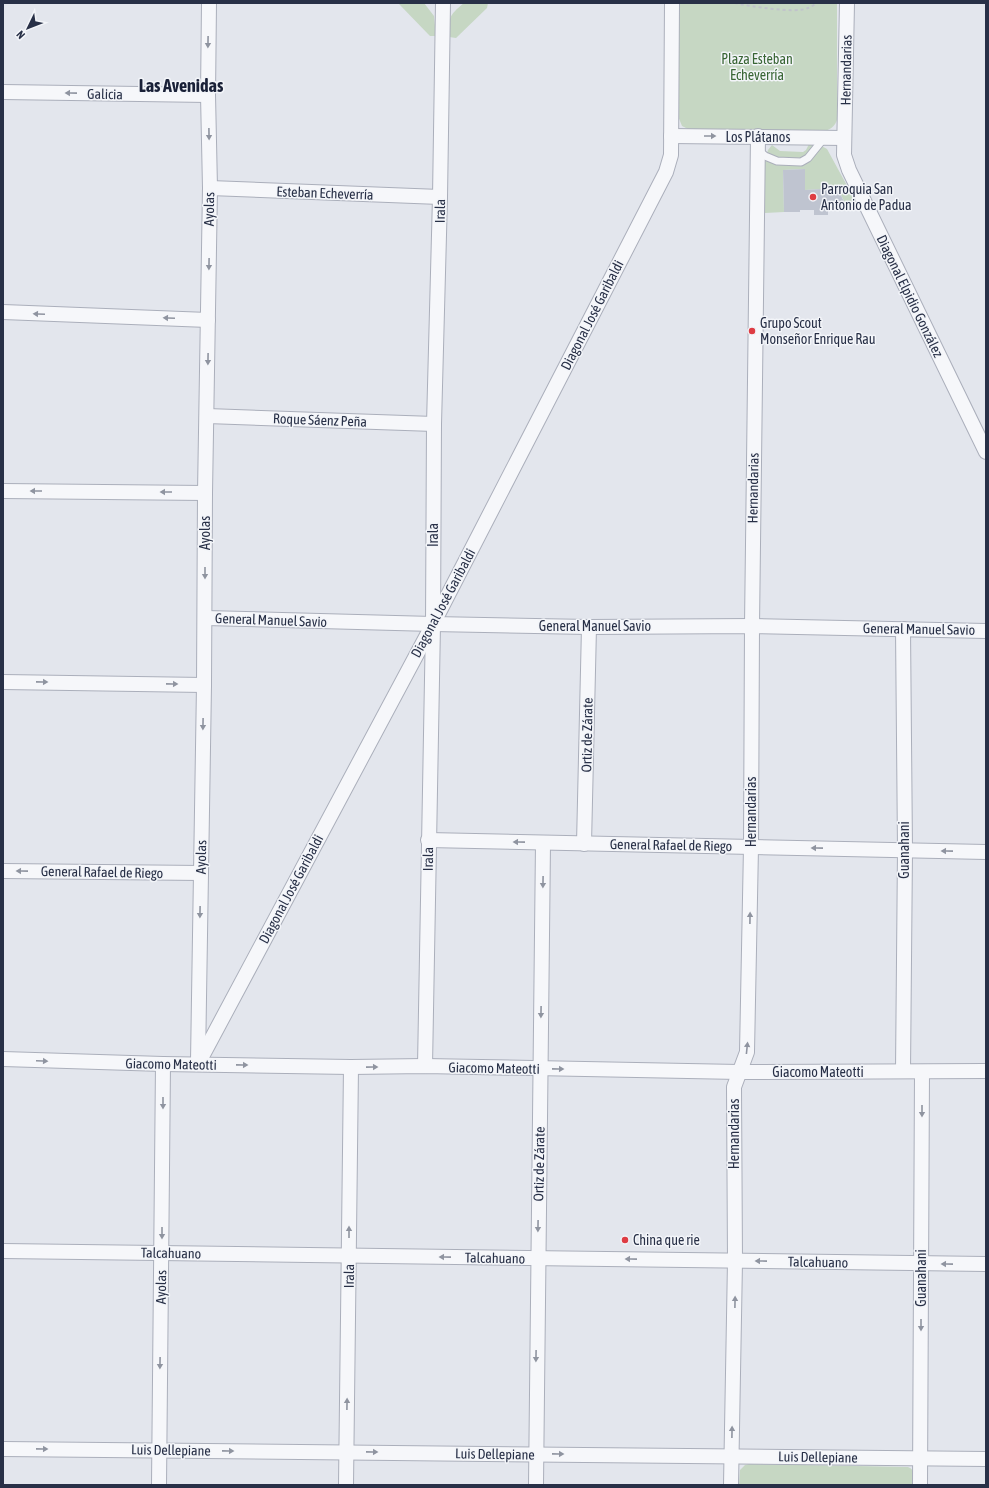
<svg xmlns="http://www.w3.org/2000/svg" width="989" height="1488" viewBox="0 0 989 1488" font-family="'Asap Condensed',sans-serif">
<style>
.green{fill:#c6d7c3}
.building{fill:#bfc4d0}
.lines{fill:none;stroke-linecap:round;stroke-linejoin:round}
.lane-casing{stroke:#abafbb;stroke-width:9}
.street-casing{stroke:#abafbb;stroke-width:16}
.path{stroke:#c0c3cb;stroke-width:2;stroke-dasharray:3 3;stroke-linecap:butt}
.lane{stroke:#f6f7fa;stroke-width:7}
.street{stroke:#f6f7fa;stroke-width:14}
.oneway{fill:#8f94a0}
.poi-dot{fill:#de3c43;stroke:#f3f5f9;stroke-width:1.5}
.labels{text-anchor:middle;stroke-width:3;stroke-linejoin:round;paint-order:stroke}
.park-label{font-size:14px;fill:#386534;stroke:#f3f5f9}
.street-label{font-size:14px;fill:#283047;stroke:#f3f5f9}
.poi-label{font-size:14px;fill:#283047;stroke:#f3f5f9;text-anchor:start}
.district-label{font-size:18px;font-weight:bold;fill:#1a2138;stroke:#f3f5f9}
</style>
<rect width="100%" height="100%" fill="#e3e6ed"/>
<g class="green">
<polygon points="398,3 424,3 434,16 436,36 430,36"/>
<path d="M464,3H488L487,8L456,38L449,37C449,18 448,16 464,3Z"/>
<path d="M677,3H837V120C835,126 831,129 825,131H692L682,126L678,116Z"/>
<polygon points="809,144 818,144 827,149 856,202 845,203 837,187 824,187 823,189 805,190 805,169 783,170 784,212 765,213 765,159 768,150 772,145 780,151 803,152 806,150"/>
<path d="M749,1464L908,1467C916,1470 914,1478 915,1485H739L740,1470L745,1465Z"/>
</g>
<polygon class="building" points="805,169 805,190 823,189 823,187 837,187 845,204 828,205 828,215 814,215 814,210 800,210 800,212 784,212 783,170"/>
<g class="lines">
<g class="lane-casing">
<polyline id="lane" points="758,150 765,156 777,161 801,162 808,158 825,137"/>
</g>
<g class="street-casing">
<g id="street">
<polyline points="847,3 844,155 849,170 986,452"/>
<polyline points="3,92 208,95"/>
<polyline points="671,136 844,138"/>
<polyline points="210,188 440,197"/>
<polyline points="3,312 208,320"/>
<polyline points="207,416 434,424"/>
<polyline points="3,491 205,493"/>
<polyline points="205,618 433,624 589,627 752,626 986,631"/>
<polyline points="903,629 905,850 903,1071"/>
<polyline points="3,682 204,685"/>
<polyline points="428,840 986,852"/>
<polyline points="584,844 589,627"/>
<polyline points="3,871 201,873"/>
<polyline points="3,1059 163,1064 351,1067 425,1066 739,1072 986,1071"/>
<polyline points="198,1061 204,685 205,493 210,188 208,95 209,3"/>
<polyline points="198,1064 433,624 666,172 671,155 672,3"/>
<polyline points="425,1066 433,624 434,424 440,197 443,3"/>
<polyline points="3,1251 986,1264"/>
<polyline points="3,1449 986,1459"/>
<polyline points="159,1485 163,1064"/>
<polyline points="346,1485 351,1067"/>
<polyline points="536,1485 543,843"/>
<polyline points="731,1485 735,1261 734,1087 747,1052 751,847 752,626 758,136"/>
<polyline points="920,1485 922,1072"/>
</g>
</g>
<path class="path" d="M735,3C749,6 796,14 808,8C811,7 814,5 816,3"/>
<use href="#lane" class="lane"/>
<use href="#street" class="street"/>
</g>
<defs><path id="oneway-solid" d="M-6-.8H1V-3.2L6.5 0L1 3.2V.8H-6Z"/></defs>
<g class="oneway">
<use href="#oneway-solid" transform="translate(208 42) rotate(91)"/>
<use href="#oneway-solid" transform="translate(71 93) rotate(-179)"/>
<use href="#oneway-solid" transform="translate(209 134) rotate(89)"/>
<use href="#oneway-solid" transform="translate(710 136)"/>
<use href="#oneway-solid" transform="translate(209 264) rotate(91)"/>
<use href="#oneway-solid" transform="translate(39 314) rotate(-178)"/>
<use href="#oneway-solid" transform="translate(169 318) rotate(-178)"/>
<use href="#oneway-solid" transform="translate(208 359) rotate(91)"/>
<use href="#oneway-solid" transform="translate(36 491) rotate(-180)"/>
<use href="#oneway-solid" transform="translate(166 492) rotate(-180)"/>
<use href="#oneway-solid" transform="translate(205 573) rotate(90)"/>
<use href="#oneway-solid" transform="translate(42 682) rotate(1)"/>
<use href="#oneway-solid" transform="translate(172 684) rotate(1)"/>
<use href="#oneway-solid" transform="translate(203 724) rotate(91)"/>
<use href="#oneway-solid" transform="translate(519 842) rotate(-179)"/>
<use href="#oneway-solid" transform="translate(817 848) rotate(-179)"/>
<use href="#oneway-solid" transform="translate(947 851) rotate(-179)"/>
<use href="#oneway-solid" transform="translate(22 871) rotate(-179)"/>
<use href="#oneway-solid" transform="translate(543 882) rotate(91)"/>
<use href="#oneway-solid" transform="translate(200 912) rotate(91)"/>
<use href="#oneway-solid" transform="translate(750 918) rotate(-89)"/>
<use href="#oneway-solid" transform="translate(541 1012) rotate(91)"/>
<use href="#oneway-solid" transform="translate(747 1048) rotate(-84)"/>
<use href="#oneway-solid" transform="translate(42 1061) rotate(2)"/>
<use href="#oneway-solid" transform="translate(242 1065) rotate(1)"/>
<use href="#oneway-solid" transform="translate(372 1067) rotate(-1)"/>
<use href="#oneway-solid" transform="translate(558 1069) rotate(1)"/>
<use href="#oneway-solid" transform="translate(163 1103) rotate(90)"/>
<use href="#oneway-solid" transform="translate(922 1111) rotate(90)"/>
<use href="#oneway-solid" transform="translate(538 1226) rotate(91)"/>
<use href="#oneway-solid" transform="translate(349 1232) rotate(-90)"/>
<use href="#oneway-solid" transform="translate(162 1233) rotate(90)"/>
<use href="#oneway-solid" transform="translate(445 1257) rotate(-179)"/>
<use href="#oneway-solid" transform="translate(631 1259) rotate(-179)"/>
<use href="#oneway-solid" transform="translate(761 1261) rotate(-179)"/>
<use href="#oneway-solid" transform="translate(947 1264) rotate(-179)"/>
<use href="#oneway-solid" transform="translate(735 1302) rotate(-89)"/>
<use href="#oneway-solid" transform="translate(921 1325) rotate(90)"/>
<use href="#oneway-solid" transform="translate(536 1356) rotate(91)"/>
<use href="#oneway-solid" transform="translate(160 1363) rotate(91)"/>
<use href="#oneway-solid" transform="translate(347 1404) rotate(-89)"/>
<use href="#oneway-solid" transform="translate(732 1432) rotate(-89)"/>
<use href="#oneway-solid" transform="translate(42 1449) rotate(1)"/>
<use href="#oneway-solid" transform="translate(228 1451) rotate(1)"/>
<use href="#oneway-solid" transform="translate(372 1452) rotate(1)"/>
<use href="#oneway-solid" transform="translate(558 1454) rotate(1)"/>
</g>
<g class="poi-dot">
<circle cx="813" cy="197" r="4"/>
<circle cx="752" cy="331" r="4"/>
<circle cx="625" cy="1240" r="4"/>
</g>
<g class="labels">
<g class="park-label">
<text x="757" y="64">Plaza Esteban<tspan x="757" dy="16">Echeverría</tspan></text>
</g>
<g class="street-label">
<text transform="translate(846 70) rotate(-89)" y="5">Hernandarias</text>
<text transform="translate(105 94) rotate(1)" y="5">Galicia</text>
<text x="758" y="142">Los Plátanos</text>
<text transform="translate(325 193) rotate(2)" y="5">Esteban Echeverría</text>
<text transform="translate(209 209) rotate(-89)" y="5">Ayolas</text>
<text transform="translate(440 211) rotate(-89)" y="5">Irala</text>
<text transform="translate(910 296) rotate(64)" y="5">Diagonal Elpidio González</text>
<text transform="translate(592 315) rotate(-63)" y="5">Diagonal José Garibaldi</text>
<text transform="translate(320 420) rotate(2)" y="5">Roque Sáenz Peña</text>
<text transform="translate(753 488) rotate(-89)" y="5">Hernandarias</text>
<text transform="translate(205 533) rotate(-90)" y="5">Ayolas</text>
<text transform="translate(433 535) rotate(-90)" y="5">Irala</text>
<text transform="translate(443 603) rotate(-62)" y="5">Diagonal José Garibaldi</text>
<text transform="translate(271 620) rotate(2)" y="5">General Manuel Savio</text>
<text x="595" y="631">General Manuel Savio</text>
<text transform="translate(919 629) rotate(1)" y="5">General Manuel Savio</text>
<text transform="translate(587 735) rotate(-89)" y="5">Ortiz de Zárate</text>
<text transform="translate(751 812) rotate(-90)" y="5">Hernandarias</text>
<text transform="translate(671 845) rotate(1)" y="5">General Rafael de Riego</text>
<text transform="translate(904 850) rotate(-90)" y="5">Guanahani</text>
<text transform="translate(201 857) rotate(-89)" y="5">Ayolas</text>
<text transform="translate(428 859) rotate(-89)" y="5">Irala</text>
<text transform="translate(102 872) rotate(1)" y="5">General Rafael de Riego</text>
<text transform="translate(291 889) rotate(-62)" y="5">Diagonal José Garibaldi</text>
<text transform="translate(171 1064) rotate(1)" y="5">Giacomo Mateotti</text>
<text transform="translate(494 1068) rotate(1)" y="5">Giacomo Mateotti</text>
<text x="818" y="1077">Giacomo Mateotti</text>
<text transform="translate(734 1134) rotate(-90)" y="5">Hernandarias</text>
<text transform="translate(539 1164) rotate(-89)" y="5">Ortiz de Zárate</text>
<text transform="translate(171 1253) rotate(1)" y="5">Talcahuano</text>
<text transform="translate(495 1258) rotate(1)" y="5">Talcahuano</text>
<text transform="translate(818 1262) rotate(1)" y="5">Talcahuano</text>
<text transform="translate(349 1276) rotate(-89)" y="5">Irala</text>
<text transform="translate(921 1278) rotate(-90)" y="5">Guanahani</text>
<text transform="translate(161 1287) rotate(-89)" y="5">Ayolas</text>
<text transform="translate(171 1450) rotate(1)" y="5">Luis Dellepiane</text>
<text transform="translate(495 1454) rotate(1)" y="5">Luis Dellepiane</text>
<text transform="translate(818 1457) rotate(1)" y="5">Luis Dellepiane</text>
</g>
<g class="poi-label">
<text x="821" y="194">Parroquia San<tspan x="821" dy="16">Antonio de Padua</tspan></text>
<text x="760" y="328">Grupo Scout<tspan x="760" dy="16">Monseñor Enrique Rau</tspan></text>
<text x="633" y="1245">China que rie</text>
</g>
<g class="district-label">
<text x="181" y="92">Las Avenidas</text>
</g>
</g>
<rect width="989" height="1488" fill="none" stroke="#283047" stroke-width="8"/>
<g transform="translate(28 28) rotate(227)" stroke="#f3f5f9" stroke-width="3" paint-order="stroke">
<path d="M0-3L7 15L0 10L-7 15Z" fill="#283047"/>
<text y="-6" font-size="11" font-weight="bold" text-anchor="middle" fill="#283047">N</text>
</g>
</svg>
